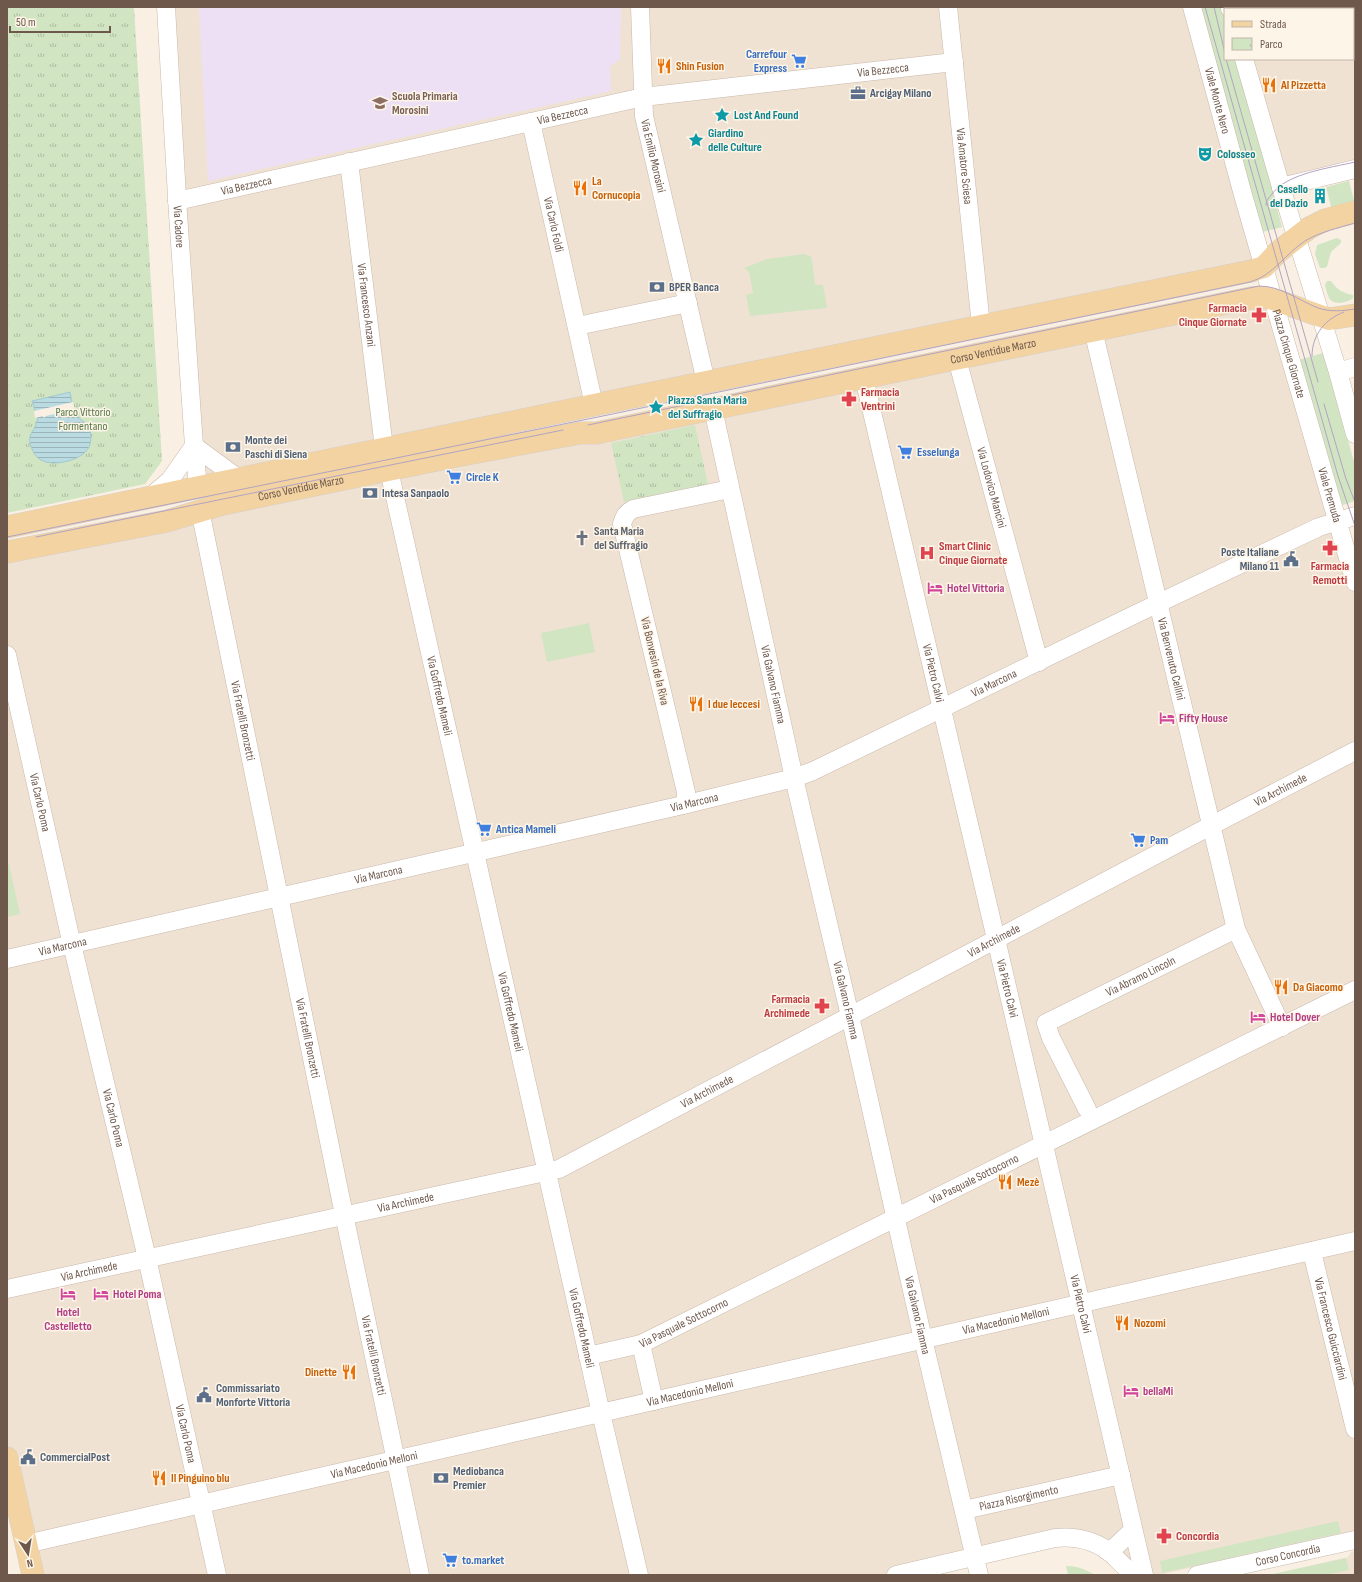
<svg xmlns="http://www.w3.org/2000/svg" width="1362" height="1582" viewBox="0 0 1362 1582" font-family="'Sofia Sans Condensed',sans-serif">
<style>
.residential{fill:#f0e2d2}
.education{fill:#ede0f5}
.green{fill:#d1e5c3}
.park{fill:url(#park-tufts)}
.water{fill:url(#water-rules);stroke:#a1cad1}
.pier{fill:#f9f0e3}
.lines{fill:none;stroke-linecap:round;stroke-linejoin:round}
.minor-casing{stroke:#c9b8ab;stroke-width:19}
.major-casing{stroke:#d6d0cd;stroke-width:23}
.minor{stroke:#fff;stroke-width:18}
.major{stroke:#f2d3a1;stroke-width:22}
.tram{stroke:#b3a3c1;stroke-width:1}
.labels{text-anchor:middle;stroke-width:3;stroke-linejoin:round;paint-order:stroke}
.shop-label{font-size:12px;font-weight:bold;fill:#366cbe;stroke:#fdf5e8;text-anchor:start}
.food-label{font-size:12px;font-weight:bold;fill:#c56008;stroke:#fdf5e8;text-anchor:start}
.street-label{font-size:12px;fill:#6e584c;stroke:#fdf5e8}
.service-label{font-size:12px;font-weight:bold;fill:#4e5e75;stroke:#fdf5e8;text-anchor:start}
.education-label{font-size:12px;font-weight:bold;fill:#785e54;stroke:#fdf5e8;text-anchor:start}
.culture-label{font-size:12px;font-weight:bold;fill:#0d838f;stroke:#fdf5e8;text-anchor:start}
.health-label{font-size:12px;font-weight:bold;fill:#be3a42;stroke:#fdf5e8;text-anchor:start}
.park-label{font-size:12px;fill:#577948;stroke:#fdf5e8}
.worship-label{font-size:12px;font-weight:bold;fill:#5b616d;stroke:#fdf5e8;text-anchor:start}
.hotel-label{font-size:12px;font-weight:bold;fill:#b23c85;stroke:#fdf5e8;text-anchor:start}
</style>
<defs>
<pattern id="park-tufts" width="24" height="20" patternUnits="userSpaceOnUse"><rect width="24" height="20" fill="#d1e5c3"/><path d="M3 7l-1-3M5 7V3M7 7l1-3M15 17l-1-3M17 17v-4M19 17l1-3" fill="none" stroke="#aebca1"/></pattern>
<pattern id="water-rules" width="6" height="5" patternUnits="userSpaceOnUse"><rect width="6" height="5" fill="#badbe1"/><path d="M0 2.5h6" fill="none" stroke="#9bb4b9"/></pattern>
</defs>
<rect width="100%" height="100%" fill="#f9f0e3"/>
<g class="residential">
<polygon points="169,7 1186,7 1260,265 202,483"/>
<polygon points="1231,7 1351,7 1352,9 1232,9"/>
<polygon points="1353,14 1355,21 1355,166 1283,185 1246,59 1353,59"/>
<polygon points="1271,301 1355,589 1355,1534 1347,1536 1342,1533 1159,1575 1149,1575 1092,1539 888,1575 36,1575 7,1447 7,555"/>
<polygon points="1355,1551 1355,1575 1270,1575 1348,1557 1351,1552"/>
</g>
<polygon class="education" points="199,7 621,7 620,60 610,66 611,91 208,181"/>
<g class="green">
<polygon points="1199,7 1223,7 1225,13 1225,59 1237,59 1282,227 1259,233"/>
<polygon points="1349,181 1355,204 1332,210 1326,187"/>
<polygon points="1337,238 1341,240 1341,243 1331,252 1327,267 1324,268 1320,268 1315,254 1317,245"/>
<polygon points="804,254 810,256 812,259 815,285 823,285 827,308 750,316 746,295 753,293 749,272 744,268 767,259"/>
<path d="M1327,281H1331C1337,290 1343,293 1353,295V298C1347,303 1334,306 1329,298C1327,294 1326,289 1325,285Z"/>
<polygon points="1323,353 1355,465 1355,501 1340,506 1299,360"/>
<polygon points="589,623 595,652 547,662 541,633"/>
<polygon points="9,864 20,914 7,917 7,865"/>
<polygon points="1338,1521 1341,1533 1162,1573 1160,1561"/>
<polygon points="1346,1558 1349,1570 1326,1575 1269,1575"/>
<path d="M1066,1566C1077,1566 1085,1569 1095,1575H1068Z"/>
</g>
<g class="park">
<polygon points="7,7 134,7 162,461 145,484 7,513"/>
<polygon points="695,425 708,484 624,502 611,443"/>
</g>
<path class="water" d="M70,392L74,413H76L79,418L89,426C91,433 92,440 89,447C82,461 53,467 41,460C34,456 31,448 30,442C28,433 36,430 36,422L38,421L32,401Z"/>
<polygon class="pier" points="73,402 75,410 67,411 67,413 64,412 54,415 54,414 46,416 44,418 43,416 35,418 34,411"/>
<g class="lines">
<g class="minor-casing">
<g id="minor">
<path id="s1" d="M166,7L178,214L194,446L198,487"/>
<path id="s2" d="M640,7L644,116L706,382"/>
<path id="s3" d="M948,7L981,326"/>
<path id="s4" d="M1192,7L1243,195L1355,582"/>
<polyline points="1230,7 1230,9"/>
<polyline points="1244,59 1281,187 1338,372 1355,434"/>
<path id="s5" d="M531,122L594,405"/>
<path id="s6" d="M349,162L384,448L601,1413L639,1575"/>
<polyline points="1281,187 1355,169"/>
<path id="s7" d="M177,201L643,97L954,62"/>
<polyline points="577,326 688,303"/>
<path id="s8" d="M1093,330L1236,929L1282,1027"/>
<path id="s9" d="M957,359L1039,662"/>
<polyline points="1338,372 1355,367"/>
<path id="s10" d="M864,378L996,939L1144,1575"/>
<path id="s11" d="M713,409L794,778L850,1016L923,1339L979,1575"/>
<polyline points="194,446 239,479"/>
<polyline points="149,498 170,480 194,446"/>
<path id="s12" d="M200,510L341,1200L420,1575"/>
<path id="s13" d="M7,655L70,936L147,1258L217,1575"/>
<path d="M683,805L686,799V792L622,524C624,517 626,513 633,509L730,489"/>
<path id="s14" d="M7,959L683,805L794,778L813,771L1142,611L1319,527L1355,516"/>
<path id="s15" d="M1087,1109L1051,1038L1046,1023L1236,929"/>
<path id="s16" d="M1312,1252L1355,1429"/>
<path id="s17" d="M7,1289L559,1169L1008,933L1197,833L1355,751"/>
<polyline points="641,1344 654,1401"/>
<path id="s18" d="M588,1356L641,1344L1355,990"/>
<path id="s19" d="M964,1510L1121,1475"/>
<path id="s20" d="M26,1544L1355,1241"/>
<polyline points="1107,1551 1114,1548 1133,1530"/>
<path d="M896,1575L1055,1538C1076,1536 1097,1541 1113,1555C1121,1563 1126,1570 1137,1575"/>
<path id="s21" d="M1197,1575L1355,1540"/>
</g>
</g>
<g class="major-casing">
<g id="major">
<polyline points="1353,14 1355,22"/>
<polyline points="7,527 594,405 1251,271 1264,267 1278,252 1309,228 1325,220 1355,212"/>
<path id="s22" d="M7,552L167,521L223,504L456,456L580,433H596L1251,298L1262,297L1273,299L1329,319L1355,315"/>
<polyline points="7,1458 33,1575"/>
</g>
</g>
<use href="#minor" class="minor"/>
<use href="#major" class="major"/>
<g class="tram">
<polyline points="1205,7 1338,476 1355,526"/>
<polyline points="1214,7 1225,53"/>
<polyline points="1226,59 1318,382"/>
<path d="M1266,205C1266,200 1269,198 1272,194C1287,173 1330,168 1355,162"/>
<path d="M1312,356C1312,335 1325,319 1344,312"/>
<polyline points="1324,404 1346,479 1355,502"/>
<path d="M588,425L1259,286C1281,286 1298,300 1318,308C1330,312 1343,311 1355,309"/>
<path d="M7,537L598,417L1250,282C1274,275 1285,254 1305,241C1320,232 1338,228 1355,223"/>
<polyline points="36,537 563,430"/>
</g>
</g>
<defs>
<g id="supermarket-bare" transform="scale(1.2)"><path d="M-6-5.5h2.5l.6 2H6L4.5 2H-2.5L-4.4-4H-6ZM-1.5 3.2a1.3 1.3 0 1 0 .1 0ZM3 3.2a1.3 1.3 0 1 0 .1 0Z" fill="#3f7fe0" stroke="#fdf5e8" stroke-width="2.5" paint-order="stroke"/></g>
<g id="restaurant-bare" transform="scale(1.2)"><path d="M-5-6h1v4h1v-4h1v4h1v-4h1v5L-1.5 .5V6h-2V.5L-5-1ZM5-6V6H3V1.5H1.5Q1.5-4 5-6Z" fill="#e8710a" stroke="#fdf5e8" stroke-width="2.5" paint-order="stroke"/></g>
<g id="office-bare" transform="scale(1.2)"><path d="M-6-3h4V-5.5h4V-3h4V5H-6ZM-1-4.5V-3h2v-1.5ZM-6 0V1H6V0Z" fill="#5c6f8a" stroke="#fdf5e8" stroke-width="2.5" paint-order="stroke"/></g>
<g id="school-bare" transform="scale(1.2)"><path d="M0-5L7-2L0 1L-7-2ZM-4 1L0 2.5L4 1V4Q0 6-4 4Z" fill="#8d6e63" stroke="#fdf5e8" stroke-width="2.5" paint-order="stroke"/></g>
<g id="sight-bare" transform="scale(1.2)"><path d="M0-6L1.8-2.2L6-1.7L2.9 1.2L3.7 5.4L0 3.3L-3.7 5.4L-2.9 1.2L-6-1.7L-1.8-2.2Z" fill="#0f9aa8" stroke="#fdf5e8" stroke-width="2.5" paint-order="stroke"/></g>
<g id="theatre-bare" transform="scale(1.2)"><path d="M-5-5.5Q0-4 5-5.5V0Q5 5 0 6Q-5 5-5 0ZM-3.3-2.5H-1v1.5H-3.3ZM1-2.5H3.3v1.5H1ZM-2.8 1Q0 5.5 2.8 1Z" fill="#0f9aa8" stroke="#fdf5e8" stroke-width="2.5" paint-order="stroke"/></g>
<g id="building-bare" transform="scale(1.2)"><path d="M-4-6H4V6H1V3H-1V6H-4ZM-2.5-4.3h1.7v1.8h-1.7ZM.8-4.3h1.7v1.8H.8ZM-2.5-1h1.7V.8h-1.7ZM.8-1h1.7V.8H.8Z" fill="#0f9aa8" stroke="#fdf5e8" stroke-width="2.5" paint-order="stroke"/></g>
<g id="bank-bare" transform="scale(1.2)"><path d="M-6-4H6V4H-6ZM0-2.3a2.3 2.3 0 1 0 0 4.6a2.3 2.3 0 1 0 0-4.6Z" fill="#5c6f8a" stroke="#fdf5e8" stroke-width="2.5" paint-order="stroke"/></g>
<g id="pharmacy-bare" transform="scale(1.2)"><path d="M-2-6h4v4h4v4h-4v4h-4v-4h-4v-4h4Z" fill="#e0444e" stroke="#fdf5e8" stroke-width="2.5" paint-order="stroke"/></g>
<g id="church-bare" transform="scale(1.2)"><path d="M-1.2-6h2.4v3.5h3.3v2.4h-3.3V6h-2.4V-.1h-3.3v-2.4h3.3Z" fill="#6b7280" stroke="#fdf5e8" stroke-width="2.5" paint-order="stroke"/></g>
<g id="hospital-bare" transform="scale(1.2)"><path d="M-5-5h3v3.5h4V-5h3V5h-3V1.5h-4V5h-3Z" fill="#e0444e" stroke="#fdf5e8" stroke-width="2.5" paint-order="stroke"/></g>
<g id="civic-bare" transform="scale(1.2)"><path d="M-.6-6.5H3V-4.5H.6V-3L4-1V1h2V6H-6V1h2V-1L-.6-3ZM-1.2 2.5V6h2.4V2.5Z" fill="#5c6f8a" stroke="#fdf5e8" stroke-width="2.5" paint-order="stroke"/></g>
<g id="hotel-bare" transform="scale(1.2)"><path d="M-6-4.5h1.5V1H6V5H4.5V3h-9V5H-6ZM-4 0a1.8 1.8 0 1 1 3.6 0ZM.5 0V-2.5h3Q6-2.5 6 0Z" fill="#d1479c" stroke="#fdf5e8" stroke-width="2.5" paint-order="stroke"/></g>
</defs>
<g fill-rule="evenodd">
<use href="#supermarket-bare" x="799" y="61"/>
<use href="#restaurant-bare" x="664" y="66"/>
<use href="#restaurant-bare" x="1269" y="85"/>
<use href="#office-bare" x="858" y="93"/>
<use href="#school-bare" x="380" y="103"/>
<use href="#sight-bare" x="722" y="115"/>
<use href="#sight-bare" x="696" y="140"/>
<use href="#theatre-bare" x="1205" y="154"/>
<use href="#restaurant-bare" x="580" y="188"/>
<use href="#building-bare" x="1320" y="196"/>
<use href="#bank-bare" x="657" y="287"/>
<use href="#pharmacy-bare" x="1259" y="315"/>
<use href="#pharmacy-bare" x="849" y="399"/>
<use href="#sight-bare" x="656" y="407"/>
<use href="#bank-bare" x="233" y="447"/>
<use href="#supermarket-bare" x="905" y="452"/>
<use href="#supermarket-bare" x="454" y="477"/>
<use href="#bank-bare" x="370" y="493"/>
<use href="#church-bare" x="582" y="538"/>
<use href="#pharmacy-bare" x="1330" y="548"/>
<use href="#hospital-bare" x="927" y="553"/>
<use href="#civic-bare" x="1291" y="559"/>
<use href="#hotel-bare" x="935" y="588"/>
<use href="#restaurant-bare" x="696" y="704"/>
<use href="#hotel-bare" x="1167" y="718"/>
<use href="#supermarket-bare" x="484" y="829"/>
<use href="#supermarket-bare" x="1138" y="840"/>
<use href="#restaurant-bare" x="1281" y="987"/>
<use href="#pharmacy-bare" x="822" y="1006"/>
<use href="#hotel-bare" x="1258" y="1017"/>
<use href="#restaurant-bare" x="1005" y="1182"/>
<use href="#hotel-bare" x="68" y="1294"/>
<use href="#hotel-bare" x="101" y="1294"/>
<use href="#restaurant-bare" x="1122" y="1323"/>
<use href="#restaurant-bare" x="349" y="1372"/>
<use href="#hotel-bare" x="1131" y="1391"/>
<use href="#civic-bare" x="204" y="1395"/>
<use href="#civic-bare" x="28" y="1457"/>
<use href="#restaurant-bare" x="159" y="1478"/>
<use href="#bank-bare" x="441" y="1478"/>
<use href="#pharmacy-bare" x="1164" y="1536"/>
<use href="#supermarket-bare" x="450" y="1560"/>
</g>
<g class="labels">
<g class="shop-label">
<text x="787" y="58" text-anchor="end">Carrefour<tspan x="787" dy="14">Express</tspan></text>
<text x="917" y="456">Esselunga</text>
<text x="466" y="481">Circle K</text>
<text x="496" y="833">Antica Mameli</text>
<text x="1150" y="844">Pam</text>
<text x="462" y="1564">to.market</text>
</g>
<g class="food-label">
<text x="676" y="70">Shin Fusion</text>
<text x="1281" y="89">Al Pizzetta</text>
<text x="592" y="185">La<tspan x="592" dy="14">Cornucopia</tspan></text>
<text x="708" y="708">I due leccesi</text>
<text x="1293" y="991">Da Giacomo</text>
<text x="1017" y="1186">Mezè</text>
<text x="1134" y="1327">Nozomi</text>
<text x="337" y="1376" text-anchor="end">Dinette</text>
<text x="171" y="1482">II Pinguino blu</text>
</g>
<g class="street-label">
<text dy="4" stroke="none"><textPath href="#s7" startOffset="719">Via Bezzecca</textPath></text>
<text dy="4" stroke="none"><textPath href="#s4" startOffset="97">Viale Monte Nero</textPath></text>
<text dy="4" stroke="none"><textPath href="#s7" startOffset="395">Via Bezzecca</textPath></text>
<text dy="4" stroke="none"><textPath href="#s2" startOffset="150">Via Emilio Morosini</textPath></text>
<text dy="4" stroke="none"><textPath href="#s3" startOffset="160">Via Amatore Sciesa</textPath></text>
<text dy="4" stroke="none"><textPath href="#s7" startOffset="71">Via Bezzecca</textPath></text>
<text dy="4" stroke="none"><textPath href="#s5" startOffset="105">Via Carlo Foldi</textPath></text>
<text dy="4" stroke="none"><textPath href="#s1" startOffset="220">Via Cadore</textPath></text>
<text dy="4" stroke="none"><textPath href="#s6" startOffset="144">Via Francesco Anzani</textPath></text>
<text dy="4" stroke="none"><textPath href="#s22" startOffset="1007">Corso Ventidue Marzo</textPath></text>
<text dy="4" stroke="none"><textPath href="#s4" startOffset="360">Piazza Cinque Giornate</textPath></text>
<text dy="4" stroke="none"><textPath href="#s9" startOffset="133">Via Lodovico Mancini</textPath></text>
<text dy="4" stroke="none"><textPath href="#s22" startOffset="301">Corso Ventidue Marzo</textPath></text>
<text dy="4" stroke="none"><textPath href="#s4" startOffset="507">Viale Premuda</textPath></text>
<text dy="4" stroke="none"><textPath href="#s8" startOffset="338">Via Benvenuto Cellini</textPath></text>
<text transform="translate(655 661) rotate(77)" y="4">Via Bonvesin de la Riva</text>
<text dy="4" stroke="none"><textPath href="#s10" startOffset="303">Via Pietro Calvi</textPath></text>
<text dy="4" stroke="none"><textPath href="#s11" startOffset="282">Via Galvano Fiamma</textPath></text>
<text dy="4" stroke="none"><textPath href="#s14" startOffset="1029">Via Marcona</textPath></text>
<text dy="4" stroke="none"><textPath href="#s6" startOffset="542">Via Goffredo Mameli</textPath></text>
<text dy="4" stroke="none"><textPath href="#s12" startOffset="215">Via Fratelli Bronzetti</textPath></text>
<text dy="4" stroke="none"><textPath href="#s17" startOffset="1380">Via Archimede</textPath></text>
<text dy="4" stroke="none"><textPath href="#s13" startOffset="151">Via Carlo Poma</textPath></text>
<text dy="4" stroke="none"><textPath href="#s14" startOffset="705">Via Marcona</textPath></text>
<text dy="4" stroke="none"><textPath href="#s14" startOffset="381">Via Marcona</textPath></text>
<text dy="4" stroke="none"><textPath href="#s17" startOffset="1056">Via Archimede</textPath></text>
<text dy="4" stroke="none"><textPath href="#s14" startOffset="57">Via Marcona</textPath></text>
<text dy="4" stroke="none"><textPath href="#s15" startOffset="201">Via Abramo Lincoln</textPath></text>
<text dy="4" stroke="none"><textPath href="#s10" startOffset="627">Via Pietro Calvi</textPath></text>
<text dy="4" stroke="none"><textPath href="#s11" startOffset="606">Via Galvano Fiamma</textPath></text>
<text dy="4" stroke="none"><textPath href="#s6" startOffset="866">Via Goffredo Mameli</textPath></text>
<text dy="4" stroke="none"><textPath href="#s12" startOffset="539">Via Fratelli Bronzetti</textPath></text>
<text dy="4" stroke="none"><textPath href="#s17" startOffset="732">Via Archimede</textPath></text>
<text dy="4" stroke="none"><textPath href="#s13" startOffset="475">Via Carlo Poma</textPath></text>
<text dy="4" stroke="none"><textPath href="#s18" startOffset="426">Via Pasquale Sottocorno</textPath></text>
<text dy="4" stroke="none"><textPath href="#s17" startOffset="408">Via Archimede</textPath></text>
<text dy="4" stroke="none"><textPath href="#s17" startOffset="84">Via Archimede</textPath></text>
<text dy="4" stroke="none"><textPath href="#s10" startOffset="951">Via Pietro Calvi</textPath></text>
<text dy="4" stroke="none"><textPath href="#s11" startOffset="929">Via Galvano Fiamma</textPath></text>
<text dy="4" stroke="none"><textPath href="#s20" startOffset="1005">Via Macedonio Melloni</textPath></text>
<text dy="4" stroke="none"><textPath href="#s18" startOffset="102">Via Pasquale Sottocorno</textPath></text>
<text dy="4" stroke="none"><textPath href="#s6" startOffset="1190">Via Goffredo Mameli</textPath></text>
<text dy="4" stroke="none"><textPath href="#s16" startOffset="79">Via Francesco Guicciardini</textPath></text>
<text dy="4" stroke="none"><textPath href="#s12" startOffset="863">Via Fratelli Bronzetti</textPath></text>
<text dy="4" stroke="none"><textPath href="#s20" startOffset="681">Via Macedonio Melloni</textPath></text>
<text dy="4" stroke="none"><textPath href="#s13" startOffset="799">Via Carlo Poma</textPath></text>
<text dy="4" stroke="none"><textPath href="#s20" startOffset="357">Via Macedonio Melloni</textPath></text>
<text dy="4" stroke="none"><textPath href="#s19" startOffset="56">Piazza Risorgimento</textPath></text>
<text dy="4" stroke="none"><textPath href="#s21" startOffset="93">Corso Concordia</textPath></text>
</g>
<g class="service-label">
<text x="870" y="97">Arcigay Milano</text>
<text x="669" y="291">BPER Banca</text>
<text x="245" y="444">Monte dei<tspan x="245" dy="14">Paschi di Siena</tspan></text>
<text x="382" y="497">Intesa Sanpaolo</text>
<text x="1279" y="556" text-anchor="end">Poste Italiane<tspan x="1279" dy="14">Milano 11</tspan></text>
<text x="216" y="1392">Commissariato<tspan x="216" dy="14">Monforte Vittoria</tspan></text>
<text x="40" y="1461">CommercialPost</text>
<text x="453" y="1475">Mediobanca<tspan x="453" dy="14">Premier</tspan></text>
</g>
<g class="education-label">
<text x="392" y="100">Scuola Primaria<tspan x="392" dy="14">Morosini</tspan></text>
</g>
<g class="culture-label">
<text x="734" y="119">Lost And Found</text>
<text x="708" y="137">Giardino<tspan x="708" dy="14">delle Culture</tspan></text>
<text x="1217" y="158">Colosseo</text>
<text x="1308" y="193" text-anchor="end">Casello<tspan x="1308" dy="14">del Dazio</tspan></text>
<text x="668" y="404">Piazza Santa Maria<tspan x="668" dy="14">del Suffragio</tspan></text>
</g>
<g class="health-label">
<text x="1247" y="312" text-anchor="end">Farmacia<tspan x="1247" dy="14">Cinque Giornate</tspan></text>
<text x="861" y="396">Farmacia<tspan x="861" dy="14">Ventrini</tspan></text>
<text x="939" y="550">Smart Clinic<tspan x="939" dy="14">Cinque Giornate</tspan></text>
<text x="1330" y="570" text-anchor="middle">Farmacia<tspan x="1330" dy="14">Remotti</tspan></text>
<text x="810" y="1003" text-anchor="end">Farmacia<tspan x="810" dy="14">Archimede</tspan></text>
<text x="1176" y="1540">Concordia</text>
</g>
<g class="park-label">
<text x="83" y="416">Parco Vittorio<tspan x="83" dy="14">Formentano</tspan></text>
</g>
<g class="worship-label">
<text x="594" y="535">Santa Maria<tspan x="594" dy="14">del Suffragio</tspan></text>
</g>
<g class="hotel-label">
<text x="947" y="592">Hotel Vittoria</text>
<text x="1179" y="722">Fifty House</text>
<text x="1270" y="1021">Hotel Dover</text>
<text x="113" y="1298">Hotel Poma</text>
<text x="68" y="1316" text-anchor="middle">Hotel<tspan x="68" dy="14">Castelletto</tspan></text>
<text x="1143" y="1395">bellaMi</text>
</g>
</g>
<rect width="1362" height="1582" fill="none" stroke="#6e584c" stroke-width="16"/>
<rect x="1224" y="8" width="130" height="52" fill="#fdf5e8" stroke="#c4b6aa"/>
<rect x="1232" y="21" width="20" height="6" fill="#f2d3a1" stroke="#c4b6aa"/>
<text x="1260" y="28" font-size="12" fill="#6e584c">Strada</text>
<rect x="1232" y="38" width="20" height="12" fill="url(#park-tufts)" stroke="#c4b6aa"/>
<text x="1260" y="48" font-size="12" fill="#6e584c">Parco</text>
<g transform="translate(28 1554) rotate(168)" stroke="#fdf5e8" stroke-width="3" paint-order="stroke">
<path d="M0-3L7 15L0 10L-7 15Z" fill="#6e584c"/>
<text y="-6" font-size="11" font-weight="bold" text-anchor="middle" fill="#6e584c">N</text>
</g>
<path d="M10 26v6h100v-6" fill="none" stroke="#6e584c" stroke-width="2"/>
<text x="16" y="26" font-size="12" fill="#6e584c" stroke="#fdf5e8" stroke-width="3" paint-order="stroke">50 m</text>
</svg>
